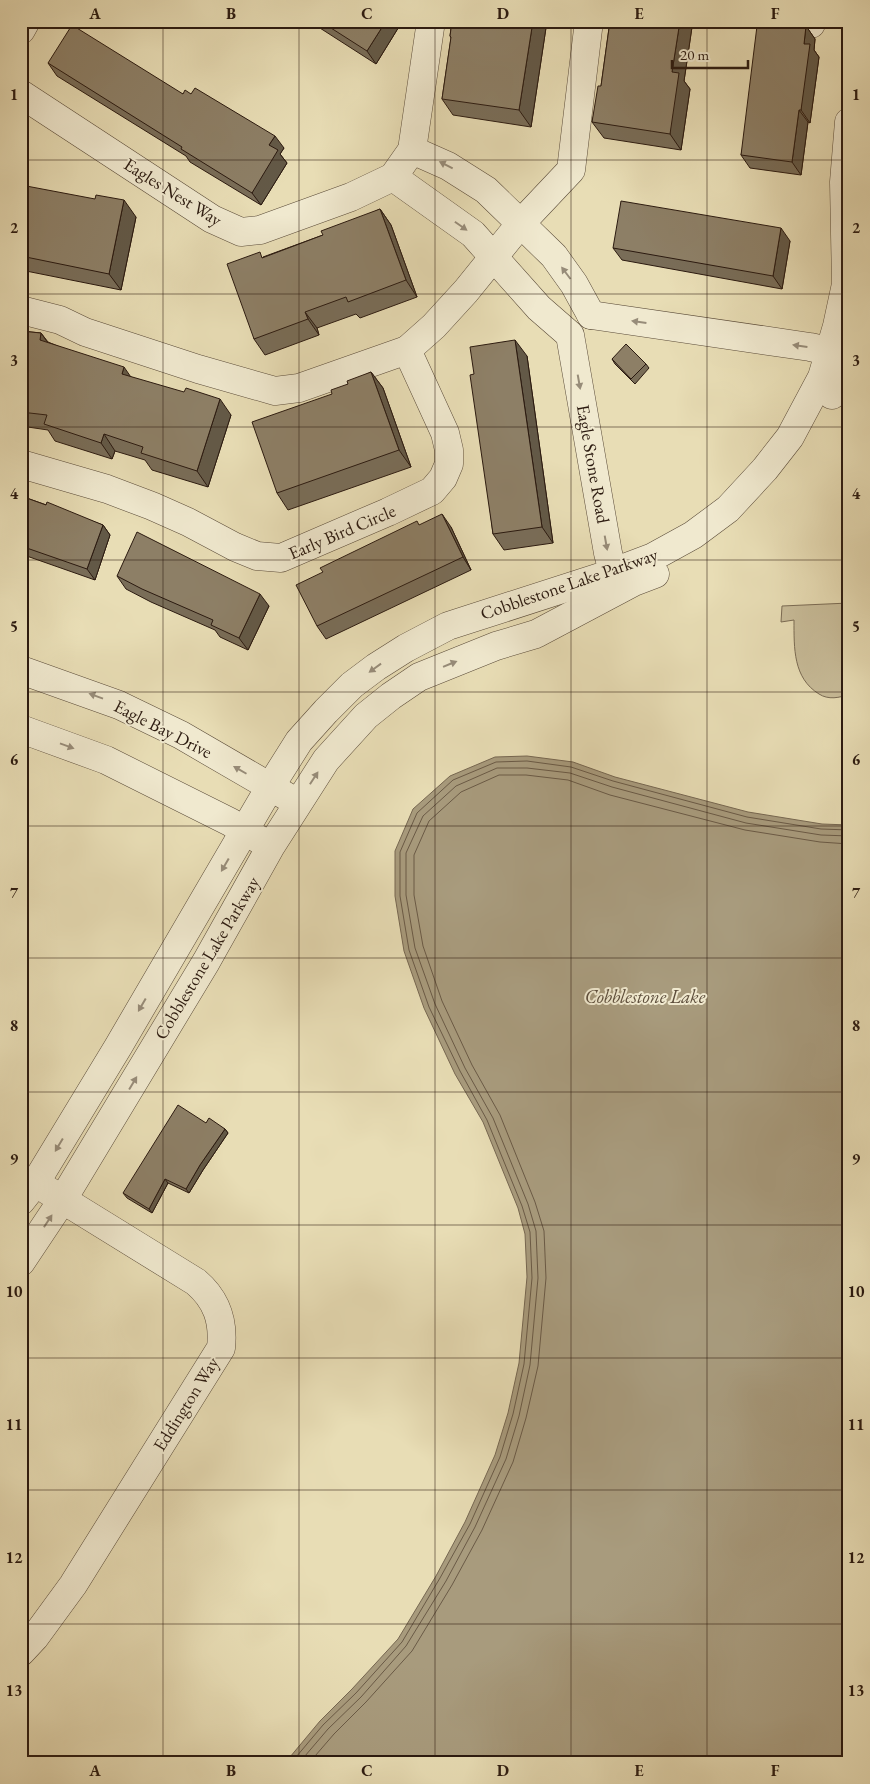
<svg xmlns="http://www.w3.org/2000/svg" width="870" height="1784" viewBox="0 0 870 1784" font-family="'EB Garamond',serif">
<style>
.green{fill:#c8bc99;stroke:#7a6b54}
.water{fill:#a89b7d;stroke:#766751}
.lines{fill:none;stroke-linecap:round;stroke-linejoin:round}
.shore{stroke:#6a5a46;stroke-width:1}
.street-casing{stroke:#5a4b39;stroke-width:29}
.street{stroke:#f0e9cf;stroke-width:28}
.wall{fill:#796d58;stroke:#2b1a10}
.shaded-wall{fill:#635947;stroke:#2b1a10}
.building{fill:#8d7f66;stroke:#2b1a10}
.oneway{fill:#978c79}
.grid{fill:none;stroke:#2b1a10;stroke-width:1;stroke-opacity:0.55}
.labels{text-anchor:middle;stroke-width:4;stroke-linejoin:round;paint-order:stroke}
.street-label{font-size:18px;fill:#2b1a10;stroke:#f0e9cf}
.water-label{font-size:19px;font-style:italic;fill:#5d4e3c;stroke:#f0e9cf}
.neatline{fill:none;stroke:#2b1a10;stroke-width:2}
.grid-label{font-size:16px;text-anchor:middle;font-weight:bold;fill:#2b1a10}
</style>
<rect width="100%" height="100%" fill="#e8ddb5"/>
<filter id="stains"><feTurbulence type="fractalNoise" baseFrequency=".004" numOctaves="4"/><feColorMatrix values="0 0 0 0 .2 0 0 0 0 .09 0 0 0 0 .02 0 0 0 .5 -.17"/></filter>
<radialGradient id="worn" r=".72"><stop offset=".6" stop-color="#630" stop-opacity="0"/><stop offset="1" stop-color="#630" stop-opacity=".3"/></radialGradient>
<path class="green" d="M849,603V694C840,698 828,700 819,694C793,678 794,648 794,620L781,622L782,606Z"/>
<polygon class="water" points="527,756 573,762 615,777 748,812 822,824 849,825 849,1763 285,1763 320,1721 352,1689 398,1639 436,1576 465,1522 495,1455 508,1413 519,1363 527,1277 525,1234 518,1208 483,1122 455,1074 424,1008 404,951 395,896 395,851 413,809 450,776 495,757"/>
<g class="lines">
<g class="shore">
<polyline points="291,1763 323,1725 356,1693 402,1642 440,1578 470,1524 500,1457 513,1414 524,1364 532,1278 530,1232 522,1206 487,1120 460,1071 429,1007 409,950 400,896 400,852 417,813 453,780 496,762 527,761 571,767 613,781 747,817 821,829 849,830"/>
<polyline points="299,1763 328,1729 361,1697 406,1646 446,1581 475,1527 506,1459 519,1416 530,1365 538,1278 536,1231 528,1204 493,1118 465,1068 435,1004 415,948 406,895 406,853 423,816 456,786 497,768 527,768 570,773 612,787 746,823 821,835 849,836"/>
<polyline points="309,1763 334,1734 366,1702 412,1651 452,1585 482,1530 513,1462 526,1418 538,1366 546,1278 544,1231 535,1202 500,1115 472,1065 442,1001 423,946 414,895 414,855 429,821 461,792 499,775 526,775 568,780 610,795 745,830 820,842 849,844"/>
</g>
<g class="street-casing">
<g id="street">
<polyline points="805,21 811,24"/>
<polyline points="21,30 26,21"/>
<polyline points="21,94 212,219 241,232 260,230 351,197 393,177 412,150 431,21"/>
<polyline points="412,150 448,166 486,190 554,256 574,284 591,315"/>
<polyline points="393,177 473,234 539,308 570,335 608,553 613,572 615,591"/>
<polyline points="21,310 60,320 85,332 198,369 275,391 299,388 407,350"/>
<polyline points="591,315 810,347 847,355"/>
<polyline points="832,395 849,353"/>
<polyline points="21,464 107,489 152,506 188,522 235,547 257,556 281,558 388,512 432,491 443,478 449,464 449,450 445,433 407,350 434,326 466,291 521,223 571,170 589,21"/>
<polyline points="21,670 119,705 181,735 286,796"/>
<polyline points="21,729 106,760 230,822 260,840"/>
<polyline points="21,1201 36,1182 118,1047 270,787 299,741 326,711 352,685 376,667 406,648 448,626 600,577 653,557 693,535 728,509 765,469 790,437 822,377 837,326 846,284 844,182 849,122"/>
<polyline points="21,1262 63,1199 206,962 271,846 326,760 366,716 391,696 419,677 496,646 536,634 634,582 655,574"/>
<path d="M21,1652L35,1637L73,1585L221,1348C224,1321 217,1300 196,1282L47,1190"/>
</g>
</g>
<use href="#street" class="street"/>
</g>
<g class="wall">
<polygon points="309,21 397,21 400,25 376,64"/>
<polygon points="452,21 547,21 531,127 453,115 442,99 451,38 450,36"/>
<polygon points="610,21 701,21 700,28 692,27 684,81 690,89 681,150 604,138 592,122 601,86"/>
<polygon points="806,26 815,39 814,50 819,57 810,123 808,122 801,175 750,168 741,155 773,27"/>
<polygon points="48,63 183,94 284,148 280,154 287,163 261,205 190,162 186,156 57,76"/>
<polygon points="21,185 136,217 121,290 21,270"/>
<polygon points="380,209 391,225 417,297 360,318 356,314 317,328 319,335 265,355 254,339 263,257 323,235"/>
<polygon points="790,241 782,289 622,260 613,248"/>
<polygon points="21,331 41,333 48,342 131,377 231,415 208,487 152,470 145,460 115,451 112,459 55,441 48,430 21,426"/>
<polygon points="527,356 553,543 504,550 493,534 474,374"/>
<polygon points="612,359 646,364 649,368 635,384 615,364"/>
<polygon points="371,372 383,388 411,467 288,510 277,493 332,394 348,384"/>
<polygon points="21,496 103,525 110,535 95,580 21,554"/>
<polygon points="420,525 451,527 471,570 326,639 317,626"/>
<polygon points="117,576 269,606 248,650 220,637 215,630 151,602 126,589"/>
<polygon points="206,1123 225,1129 228,1133 203,1170 189,1193 168,1183 152,1213 127,1198 123,1193"/>
</g>
<g class="shaded-wall">
<polygon points="386,21 397,21 400,25 376,64 367,51"/>
<polygon points="533,21 547,21 531,127 519,110"/>
<polygon points="680,21 688,21 692,27 684,81 690,89 681,150 670,134 672,72"/>
<polygon points="695,21 701,21 700,28"/>
<polygon points="806,26 815,39 814,50 819,57 810,123 801,110 804,44"/>
<polygon points="799,110 808,122 801,175 792,162"/>
<polygon points="275,136 284,148 280,154 287,163 261,205 252,193 269,145"/>
<polygon points="124,200 136,217 121,290 109,274"/>
<polygon points="380,209 391,225 417,297 406,280"/>
<polygon points="781,228 790,241 782,289 773,276"/>
<polygon points="305,312 317,328 319,335 308,319"/>
<polygon points="41,333 53,350 40,340"/>
<polygon points="515,340 527,356 553,543 542,527"/>
<polygon points="124,367 135,383 122,374"/>
<polygon points="371,372 383,388 411,467 399,450"/>
<polygon points="220,399 231,415 208,487 197,471"/>
<polygon points="104,434 115,451 112,459 101,443"/>
<polygon points="442,514 451,527 471,570 463,557"/>
<polygon points="103,525 110,535 95,580 87,569"/>
<polygon points="260,594 269,606 248,650 239,638"/>
<polygon points="225,1129 228,1133 203,1170 189,1193 186,1189 200,1165"/>
<polygon points="165,1179 168,1183 152,1213 149,1209"/>
</g>
<g class="building">
<polygon points="320,21 386,21 367,51"/>
<polygon points="452,21 533,21 519,110 442,99 451,37 450,36"/>
<polygon points="610,21 680,21 672,72 679,73 670,134 592,122 598,86 601,86"/>
<polygon points="773,23 806,26 804,44 810,44 801,110 799,110 792,162 741,155 757,26 773,27"/>
<polygon points="72,25 183,94 185,90 191,94 195,88 275,136 269,145 278,150 252,193 181,149 182,147 48,63"/>
<polygon points="21,185 95,199 96,195 124,200 109,274 21,256"/>
<polygon points="621,201 781,228 773,276 613,248"/>
<polygon points="380,209 406,280 348,302 346,297 305,312 308,319 254,339 227,264 260,252 262,258 323,235 321,231"/>
<polygon points="21,331 41,333 40,340 124,367 122,374 184,392 186,388 220,399 197,471 141,453 143,447 104,434 101,443 44,424 47,415 21,412"/>
<polygon points="515,340 542,527 493,534 470,375 474,374 470,347"/>
<polygon points="626,344 646,364 631,379 612,359"/>
<polygon points="371,372 399,450 277,493 252,422 332,394 331,390 348,384 347,381"/>
<polygon points="21,496 46,505 47,502 103,525 87,569 21,546"/>
<polygon points="442,514 463,557 317,626 296,585 323,572 320,568 417,521 419,525"/>
<polygon points="137,532 260,594 239,638 211,625 213,620 142,589 117,576"/>
<polygon points="178,1105 206,1123 209,1118 225,1129 200,1165 186,1189 165,1179 149,1209 123,1193"/>
</g>
<defs><path id="oneway-solid" d="M-6-.8H1V-3.2L6.5 0L1 3.2V.8H-6Z" transform="scale(1.25)"/></defs>
<g class="oneway">
<use href="#oneway-solid" transform="translate(446 165) rotate(-153)"/>
<use href="#oneway-solid" transform="translate(461 226) rotate(35)"/>
<use href="#oneway-solid" transform="translate(566 273) rotate(-127)"/>
<use href="#oneway-solid" transform="translate(639 322) rotate(-172)"/>
<use href="#oneway-solid" transform="translate(800 346) rotate(-172)"/>
<use href="#oneway-solid" transform="translate(579 382) rotate(80)"/>
<use href="#oneway-solid" transform="translate(606 543) rotate(80)"/>
<use href="#oneway-solid" transform="translate(450 664) rotate(-22)"/>
<use href="#oneway-solid" transform="translate(375 668) rotate(144)"/>
<use href="#oneway-solid" transform="translate(96 696) rotate(-160)"/>
<use href="#oneway-solid" transform="translate(67 746) rotate(20)"/>
<use href="#oneway-solid" transform="translate(240 770) rotate(-150)"/>
<use href="#oneway-solid" transform="translate(314 778) rotate(-57)"/>
<use href="#oneway-solid" transform="translate(225 865) rotate(120)"/>
<use href="#oneway-solid" transform="translate(142 1005) rotate(120)"/>
<use href="#oneway-solid" transform="translate(133 1083) rotate(-59)"/>
<use href="#oneway-solid" transform="translate(59 1145) rotate(121)"/>
<use href="#oneway-solid" transform="translate(48 1221) rotate(-57)"/>
</g>
<path class="grid" d="M163,21V1763M299,21V1763M435,21V1763M571,21V1763M707,21V1763M21,160H849M21,294H849M21,427H849M21,560H849M21,692H849M21,826H849M21,958H849M21,1092H849M21,1225H849M21,1358H849M21,1490H849M21,1624H849"/>
<g class="labels">
<g class="street-label">
<text transform="translate(173 192) rotate(32)" y="6">Eagles Nest Way</text>
<text transform="translate(593 464) rotate(80)" y="6">Eagle Stone Road</text>
<text transform="translate(342 532) rotate(-23)" y="6">Early Bird Circle</text>
<text transform="translate(569 584) rotate(-19)" y="6">Cobblestone Lake Parkway</text>
<text transform="translate(163 729) rotate(27)" y="6">Eagle Bay Drive</text>
<text transform="translate(207 958) rotate(-59)" y="6">Cobblestone Lake Parkway</text>
<text transform="translate(186 1404) rotate(-58)" y="6">Eddington Way</text>
</g>
<g class="water-label">
<text x="645" y="1003">Cobblestone Lake</text>
</g>
</g>
<rect width="870" height="1784" fill="none" stroke="#e8ddb5" stroke-width="55"/>
<path d="M672 60v8h76v-8" fill="none" stroke="#2b1a10" stroke-width="2.5"/>
<text x="680" y="60" font-size="15" fill="#2b1a10" stroke="#f0e9cf" stroke-width="4" paint-order="stroke">20 m</text>
<rect x="28" y="28" width="814" height="1728" class="neatline"/>
<g class="grid-label">
<text x="95" y="19">A</text>
<text x="231" y="19">B</text>
<text x="367" y="19">C</text>
<text x="503" y="19">D</text>
<text x="639" y="19">E</text>
<text x="775" y="19">F</text>
<text x="14" y="100">1</text>
<text x="856" y="100">1</text>
<text x="14" y="233">2</text>
<text x="856" y="233">2</text>
<text x="14" y="366">3</text>
<text x="856" y="366">3</text>
<text x="14" y="499">4</text>
<text x="856" y="499">4</text>
<text x="14" y="632">5</text>
<text x="856" y="632">5</text>
<text x="14" y="765">6</text>
<text x="856" y="765">6</text>
<text x="14" y="898">7</text>
<text x="856" y="898">7</text>
<text x="14" y="1031">8</text>
<text x="856" y="1031">8</text>
<text x="14" y="1164">9</text>
<text x="856" y="1164">9</text>
<text x="14" y="1297">10</text>
<text x="856" y="1297">10</text>
<text x="14" y="1430">11</text>
<text x="856" y="1430">11</text>
<text x="14" y="1563">12</text>
<text x="856" y="1563">12</text>
<text x="14" y="1696">13</text>
<text x="856" y="1696">13</text>
<text x="95" y="1776">A</text>
<text x="231" y="1776">B</text>
<text x="367" y="1776">C</text>
<text x="503" y="1776">D</text>
<text x="639" y="1776">E</text>
<text x="775" y="1776">F</text>
</g>
<rect width="100%" height="100%" filter="url(#stains)"/>
<rect width="100%" height="100%" fill="url(#worn)"/>
</svg>
